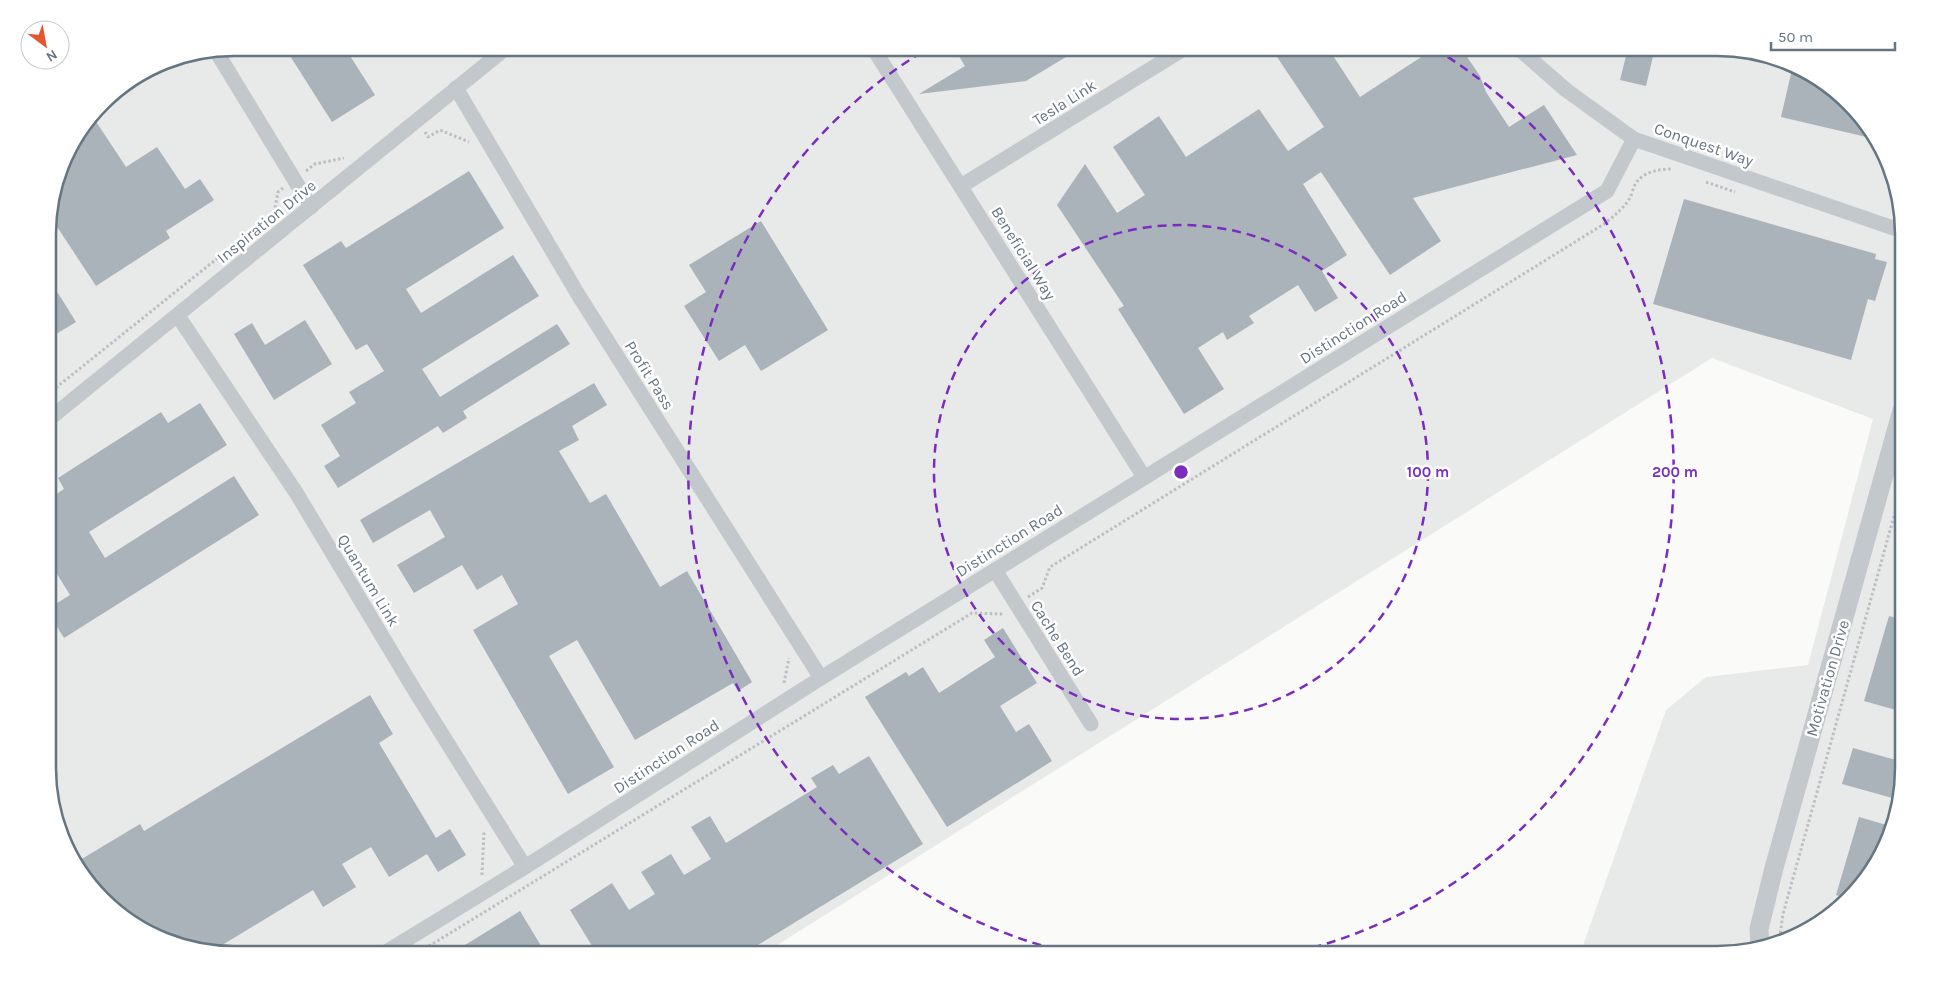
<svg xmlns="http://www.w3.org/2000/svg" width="1951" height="1002" viewBox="0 0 1951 1002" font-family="Karla,sans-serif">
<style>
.built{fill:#e8e9e9}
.building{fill:#aab3b9}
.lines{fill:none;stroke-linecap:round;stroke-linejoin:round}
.path{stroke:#bbbfc2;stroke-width:3;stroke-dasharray:2.5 2.5;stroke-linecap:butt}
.minor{stroke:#c3c8cc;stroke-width:15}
.tertiary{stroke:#c3c8cc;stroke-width:19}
.ring{fill:none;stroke:#7b2cbf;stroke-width:2.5;stroke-dasharray:9 6}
.labels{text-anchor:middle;stroke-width:5;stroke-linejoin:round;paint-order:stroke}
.street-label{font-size:16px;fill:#657683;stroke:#fff}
.rim{fill:none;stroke:#657683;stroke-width:2.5}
.centre{fill:#7b2cbf;stroke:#fff;stroke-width:2.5}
.ring-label{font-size:15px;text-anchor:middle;font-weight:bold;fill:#7b2cbf;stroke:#fff;stroke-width:5;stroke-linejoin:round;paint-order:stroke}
</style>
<rect width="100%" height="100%" fill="#fafaf8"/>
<polygon class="built" points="234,48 1717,48 1799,67 1840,94 1872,130 1902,210 1903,768 1884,850 1857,891 1821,923 1777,945 1729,954 1580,954 1666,710 1706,677 1808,665 1873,419 1712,358 763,954 234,954 152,935 86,881 62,839 49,792 48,222 67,152 111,94 163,62"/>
<g class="building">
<polygon points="285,48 345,48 375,95 332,122"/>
<polygon points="954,48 1081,48 1026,81 919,94 965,66"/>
<polygon points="1271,48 1328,48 1360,97 1435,48 1461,48 1480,76 1486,92 1509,127 1544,105 1577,155 1413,198 1441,241 1390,275 1321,172 1303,184 1347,255 1322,271 1338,298 1315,312 1298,285 1249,316 1254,323 1227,340 1223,332 1198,348 1224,389 1184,414 1118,309 1124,306 1057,205 1085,164 1117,213 1145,195 1113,147 1159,116 1186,157 1259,109 1288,151 1324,127"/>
<polygon points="1628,48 1655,48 1646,86 1620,80"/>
<polygon points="1793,65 1799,67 1840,94 1872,130 1875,139 1781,117"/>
<polygon points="93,117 126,167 157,147 185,189 200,179 214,200 166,231 170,238 96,286 50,216 67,152"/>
<polygon points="469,171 504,228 406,289 421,313 513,255 539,296 422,369 440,397 557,324 570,344 463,411 467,418 443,433 438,426 338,488 324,466 340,456 321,425 356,403 349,392 384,371 367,344 356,350 303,265 341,241 346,248"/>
<polygon points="1684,199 1876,254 1875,259 1887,262 1875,301 1868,299 1851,360 1653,304"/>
<polygon points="761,221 828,330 761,371 745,345 719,361 684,306 706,292 689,265"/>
<polygon points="48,277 76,322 48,339"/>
<polygon points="305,320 332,364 274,400 234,334 252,323 265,345"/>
<polygon points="594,383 607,405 572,426 579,440 559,451 590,503 606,494 660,587 687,571 752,682 738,691 733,683 635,740 577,640 549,656 614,767 568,794 473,630 518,604 502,575 477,590 462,565 414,593 397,565 445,537 430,510 373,543 360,520"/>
<polygon points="200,403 227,445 89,532 105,558 234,476 259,515 64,638 49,614 49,608 70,595 49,561 49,499 64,489 58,478 161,412 168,423"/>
<polygon points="1889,616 1903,620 1903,712 1864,701"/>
<polygon points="1003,628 1037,683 1000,706 1016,732 1029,724 1052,761 947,827 865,697 906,672 909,676 923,667 939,693 995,657 984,640"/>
<polygon points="370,695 393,734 379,743 436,838 450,829 466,855 438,872 427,854 389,877 371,847 342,864 356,887 323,907 313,890 214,950 152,935 86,881 75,863 140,824 144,831"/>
<polygon points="1853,748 1903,762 1896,799 1842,784"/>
<polygon points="869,756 923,844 743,954 597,954 570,910 612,883 629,910 655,894 641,872 671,854 684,875 711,859 691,827 710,816 726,843 817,787 811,778 833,765 839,774"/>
<polygon points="1859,817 1890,826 1884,850 1857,891 1848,899 1836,895"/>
<polygon points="520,911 546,954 470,954 465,945"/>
</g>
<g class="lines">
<g class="path">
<polyline points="425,132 428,137 440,130 469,142"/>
<polyline points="306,171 315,164 344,158"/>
<polyline points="1706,182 1735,192"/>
<polyline points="48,394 274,213 278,192 283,188"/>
<path d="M1028,597L1042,588L1050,567L1604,224C1614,216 1623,209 1630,198C1632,194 1633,188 1636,183C1643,172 1659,169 1672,169"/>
<polyline points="784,683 789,658"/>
<polyline points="482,875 484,832"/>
<polyline points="1779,943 1783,914 1903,484"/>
<polyline points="416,954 972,613 1001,614 1003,612"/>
</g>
<g class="minor">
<polyline points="873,48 1144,477"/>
<polyline points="1518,48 1566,90 1634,139 1902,231"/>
<polyline points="216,51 311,207"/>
<polyline points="456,88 579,296 821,678"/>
<polyline points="961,186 1185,48"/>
<polyline points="178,316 297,494 415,691 525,867"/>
<polyline points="48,420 506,48"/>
<polyline points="995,570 1091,724"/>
<polyline points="383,954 525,867 821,678 1607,191 1634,139"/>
</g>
<polyline class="tertiary" points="1760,948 1759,929 1774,868 1902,410"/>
</g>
<g class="ring">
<circle cx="1181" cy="472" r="247"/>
<path d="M1070 953A494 494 0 0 1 927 49M1435 49A494 494 0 0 1 1292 953"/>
</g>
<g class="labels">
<g class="street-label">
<text transform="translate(1064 102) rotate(-32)" y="6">Tesla Link</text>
<text transform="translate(1704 144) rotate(19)" y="6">Conquest Way</text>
<text transform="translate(266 221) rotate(-39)" y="6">Inspiration Drive</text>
<text transform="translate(1024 253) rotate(58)" y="6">Beneficial Way</text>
<text transform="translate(1353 327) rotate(-32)" y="6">Distinction Road</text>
<text transform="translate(650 375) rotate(58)" y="6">Profit Pass</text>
<text transform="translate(1009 540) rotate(-32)" y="6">Distinction Road</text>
<text transform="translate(369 580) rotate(59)" y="6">Quantum Link</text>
<text transform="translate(1058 638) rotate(58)" y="6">Cache Bend</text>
<text transform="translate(1827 678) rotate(-74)" y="6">Motivation Drive</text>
<text transform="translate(666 756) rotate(-33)" y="6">Distinction Road</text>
</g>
</g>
<path d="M0 0H1951V1002H0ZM234 56H1717A178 178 0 0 1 1895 234V768A178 178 0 0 1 1717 946H234A178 178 0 0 1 56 768V234A178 178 0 0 1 234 56Z" fill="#fff" fill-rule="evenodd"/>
<path class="rim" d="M234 56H1717A178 178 0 0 1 1895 234V768A178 178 0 0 1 1717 946H234A178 178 0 0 1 56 768V234A178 178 0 0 1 234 56Z"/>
<circle cx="1181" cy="472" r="8" class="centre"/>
<g class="ring-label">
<text x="1428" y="477">100 m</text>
<text x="1675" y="477">200 m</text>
</g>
<g transform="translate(45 45) rotate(148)"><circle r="24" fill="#ffffff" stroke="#c1c8cd"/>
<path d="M0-4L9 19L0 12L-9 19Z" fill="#e4572e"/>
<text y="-8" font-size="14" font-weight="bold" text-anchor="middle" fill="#657683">N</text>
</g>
<path d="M1771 42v8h124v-8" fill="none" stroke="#657683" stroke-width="2.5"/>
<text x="1778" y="42" font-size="15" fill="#657683" stroke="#ffffff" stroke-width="4" paint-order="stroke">50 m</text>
</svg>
